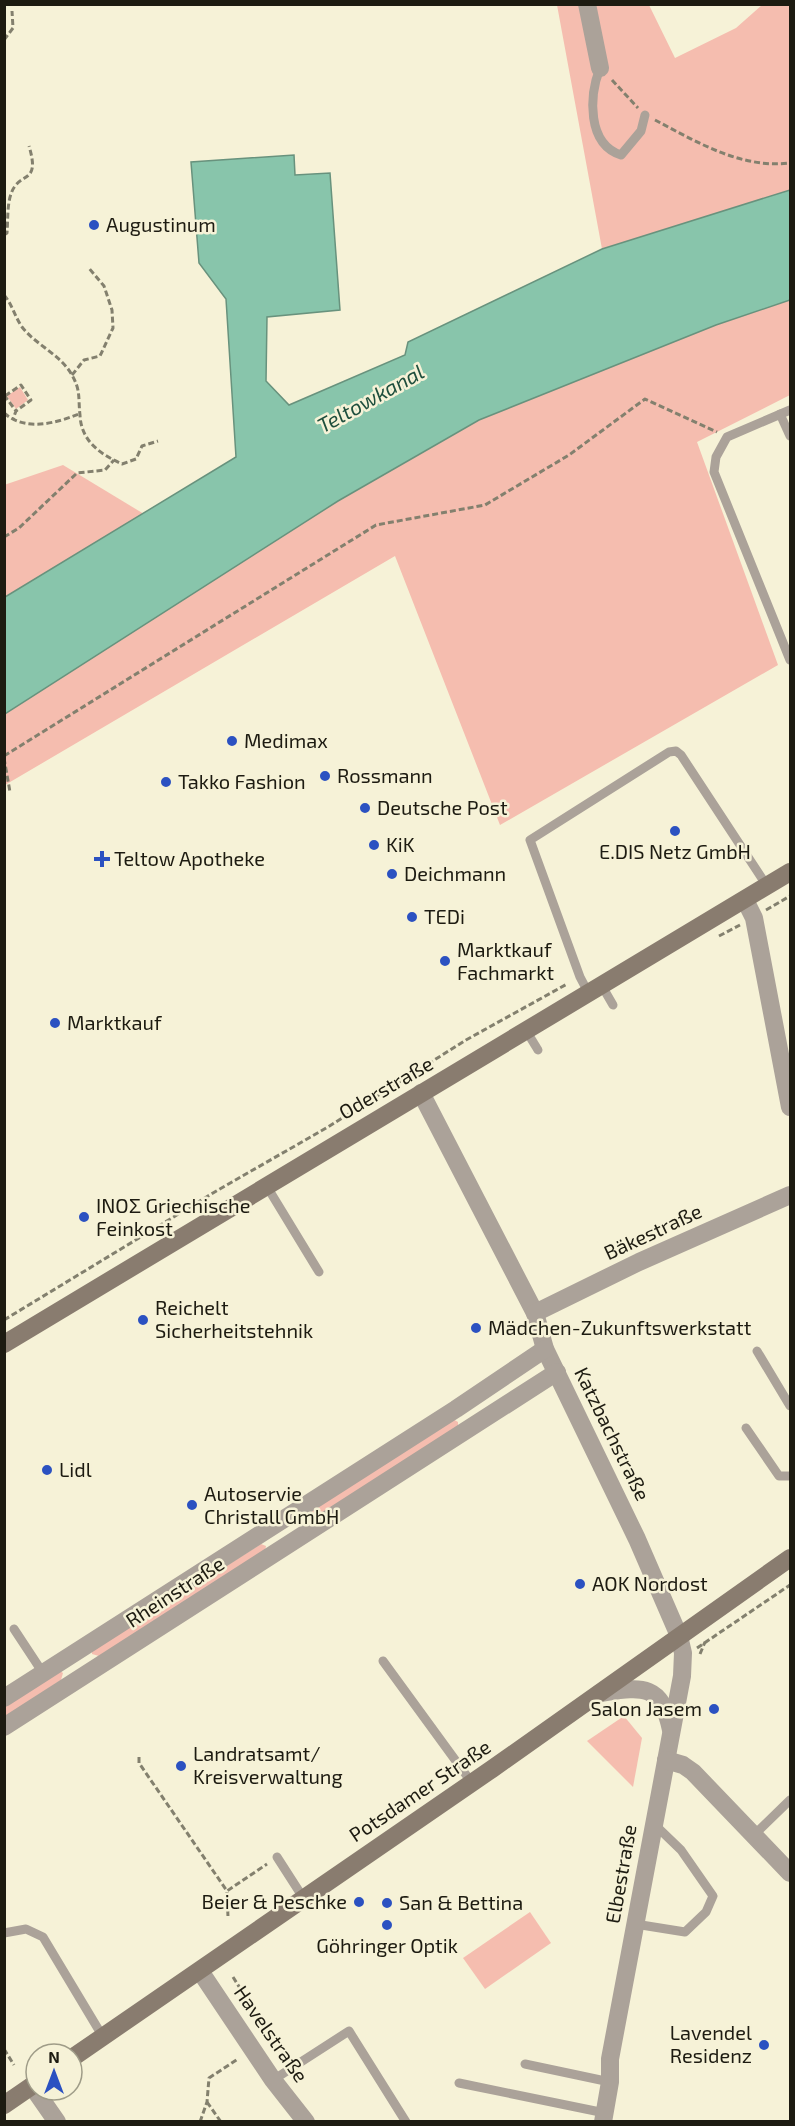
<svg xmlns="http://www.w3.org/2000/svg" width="795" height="2126" viewBox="0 0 795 2126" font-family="'Exo 2',sans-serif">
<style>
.green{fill:#f5bdaf}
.water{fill:#88c5ab;stroke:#68927d;stroke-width:1.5}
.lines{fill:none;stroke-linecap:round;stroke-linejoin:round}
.path{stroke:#83806e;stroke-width:3;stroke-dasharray:6 3;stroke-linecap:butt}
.lane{stroke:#aba299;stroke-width:9}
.street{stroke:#aba299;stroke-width:18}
.secondary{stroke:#897c6f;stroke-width:18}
.poi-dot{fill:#2b51c1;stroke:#f6f2d7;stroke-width:2}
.labels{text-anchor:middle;stroke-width:5;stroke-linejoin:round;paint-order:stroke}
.poi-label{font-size:20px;fill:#1d1b11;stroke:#f6f2d7;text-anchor:start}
.street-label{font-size:20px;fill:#1d1b11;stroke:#f6f2d7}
.water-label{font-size:21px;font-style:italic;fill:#1e4f3d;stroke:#f6f2d7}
</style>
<rect width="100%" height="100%" fill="#f6f2d7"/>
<g class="green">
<polygon points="557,5 649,5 675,58 736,28 762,5 790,5 790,190 602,249"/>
<polygon points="790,300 790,395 697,442 778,665 500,825 395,556 5,785 5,714 338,501 479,420 716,325"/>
<polygon points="20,387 28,400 16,409 7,396"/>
<polygon points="63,465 144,514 5,597 4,485"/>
<polygon points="451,1418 458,1422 458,1428 305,1526 299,1525 300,1518"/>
<polygon points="261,1544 266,1546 265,1551 99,1656 92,1654 92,1650"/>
<polygon points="60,1671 63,1673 61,1680 5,1717 5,1705"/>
<polygon points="624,1716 642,1738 633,1787 587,1741"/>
<polygon points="530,1912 551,1943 485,1989 463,1958"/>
</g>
<polygon class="water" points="294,155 295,175 330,173 340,310 267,317 266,381 289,405 405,355 408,342 602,249 790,190 790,300 716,325 479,420 338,501 5,714 5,597 236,457 226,299 199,263 191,162"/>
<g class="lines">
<g class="path">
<polyline points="4,40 13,28 12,11"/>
<polyline points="612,80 638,108"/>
<path d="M655,120C697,142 741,169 790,163"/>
<path d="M4,235L7,233C8,221 7,205 11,194C19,170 41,186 29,146"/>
<path d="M4,295C12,304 15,317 22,327C37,346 60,354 72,375C81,391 78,398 80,415C81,441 100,454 122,464L136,459L142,446L158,441"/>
<polyline points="72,375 84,360 100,356 113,328 112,310 104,286 88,267"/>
<polyline points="4,395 16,411 13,419"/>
<polyline points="5,396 21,385 31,400 16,411"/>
<path d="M4,413C26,432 56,423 79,414"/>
<polyline points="4,537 19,528 77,473 105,470 114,460"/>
<polyline points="4,756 376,525 485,505 569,455 645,399 717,432"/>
<polyline points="4,758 10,792"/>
<polyline points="766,910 790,896"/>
<polyline points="719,936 740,925"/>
<polyline points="4,1320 218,1190 328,1127 466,1040 567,984"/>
<polyline points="697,1648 790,1585"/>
<polyline points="700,1654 705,1642"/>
<polyline points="139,1757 139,1763 227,1891 267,1864"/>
<polyline points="227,1892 228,1917"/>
<polyline points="233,1977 285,2060"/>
<polyline points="4,2049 14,2065"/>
<polyline points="207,2102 221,2122"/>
<polyline points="200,2122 207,2102 209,2078 238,2059"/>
</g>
<g class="lane">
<path d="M600,68C589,96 587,144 621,155L641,131L645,115"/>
<polyline points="790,410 727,437 716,457 714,472 790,660"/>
<polyline points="780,414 790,436"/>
<polyline points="602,986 613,1005"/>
<polyline points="589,994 580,977 530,840 669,752 676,751 681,755 767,886"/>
<polyline points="527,1032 538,1050"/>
<polyline points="266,1185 319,1272"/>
<polyline points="757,1351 790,1406"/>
<polyline points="746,1428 779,1476 790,1476"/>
<polyline points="14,1629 43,1673"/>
<polyline points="383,1661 472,1783"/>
<polyline points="754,1835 790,1800"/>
<polyline points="277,1857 304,1899"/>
<polyline points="635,1924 685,1932 706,1912 713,1896 681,1850 653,1823"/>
<polyline points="4,1933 26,1929 43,1937 103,2037"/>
<polyline points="525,2064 610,2082"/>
<polyline points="273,2080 349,2031 406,2122"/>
<polyline points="459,2083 605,2113"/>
</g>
<g class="street">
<polyline points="587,4 600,68"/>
<polyline points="745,900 754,918 790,1107"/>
<polyline points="421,1093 535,1313 545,1349 637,1539 679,1636 683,1653 682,1676 610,2059 610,2082 603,2122"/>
<polyline points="535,1313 639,1262 790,1195"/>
<path d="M600,1693C641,1687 661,1682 671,1730"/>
<polyline points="4,1698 456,1409 545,1349"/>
<polyline points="4,1727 557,1372"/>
<polyline points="666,1760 683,1765 693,1772 790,1873"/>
<polyline points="200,1971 273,2080 306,2122"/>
<polyline points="32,2086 57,2122"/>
</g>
<g class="secondary">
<polyline points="4,1344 790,872"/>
<polyline points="72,2058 492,1769 790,1558"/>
<polyline points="4,2105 36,2083"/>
</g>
</g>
<g class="poi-dot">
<circle cx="94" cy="225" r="6"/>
<circle cx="232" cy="741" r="6"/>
<circle cx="325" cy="776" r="6"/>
<circle cx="166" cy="782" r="6"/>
<circle cx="365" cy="808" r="6"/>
<circle cx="675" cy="831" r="6"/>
<circle cx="374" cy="845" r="6"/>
<path d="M99 850h6v6h6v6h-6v6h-6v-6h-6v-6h6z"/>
<circle cx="392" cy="874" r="6"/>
<circle cx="412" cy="917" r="6"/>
<circle cx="445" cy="961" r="6"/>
<circle cx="55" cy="1023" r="6"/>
<circle cx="84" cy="1217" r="6"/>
<circle cx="143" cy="1320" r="6"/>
<circle cx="476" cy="1328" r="6"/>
<circle cx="47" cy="1470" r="6"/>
<circle cx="192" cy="1505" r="6"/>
<circle cx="580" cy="1584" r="6"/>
<circle cx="714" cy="1709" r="6"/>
<circle cx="181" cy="1766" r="6"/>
<circle cx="359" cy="1902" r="6"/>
<circle cx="387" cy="1903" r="6"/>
<circle cx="387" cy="1925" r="6"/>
<circle cx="764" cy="2045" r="6"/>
</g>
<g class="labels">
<g class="poi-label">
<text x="106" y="232">Augustinum</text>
<text x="244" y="748">Medimax</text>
<text x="337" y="783">Rossmann</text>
<text x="178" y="789">Takko Fashion</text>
<text x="377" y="815">Deutsche Post</text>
<text x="386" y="852">KiK</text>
<text x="675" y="859" text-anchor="middle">E.DIS Netz GmbH</text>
<text x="114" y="866">Teltow Apotheke</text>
<text x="404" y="881">Deichmann</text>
<text x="424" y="924">TEDi</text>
<text x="457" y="957">Marktkauf<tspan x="457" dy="23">Fachmarkt</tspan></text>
<text x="67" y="1030">Marktkauf</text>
<text x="96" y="1213">INOΣ Griechische<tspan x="96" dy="23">Feinkost</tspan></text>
<text x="155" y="1315">Reichelt<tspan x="155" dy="23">Sicherheitstehnik</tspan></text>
<text x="488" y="1335">Mädchen-Zukunftswerkstatt</text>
<text x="59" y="1477">Lidl</text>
<text x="204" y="1501">Autoservie<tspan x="204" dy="23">Christall GmbH</tspan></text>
<text x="592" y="1591">AOK Nordost</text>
<text x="702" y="1716" text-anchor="end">Salon Jasem</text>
<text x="193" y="1761">Landratsamt/<tspan x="193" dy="23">Kreisverwaltung</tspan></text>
<text x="347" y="1909" text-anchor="end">Beier &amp; Peschke</text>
<text x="399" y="1910">San &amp; Bettina</text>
<text x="387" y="1953" text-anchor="middle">Göhringer Optik</text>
<text x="752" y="2040" text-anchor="end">Lavendel<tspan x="752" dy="23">Residenz</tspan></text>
</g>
<g class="street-label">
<text transform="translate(386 1088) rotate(-30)" y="7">Oderstraße</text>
<text transform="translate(653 1232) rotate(-25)" y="7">Bäkestraße</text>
<text transform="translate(612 1434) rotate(64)" y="7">Katzbachstraße</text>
<text transform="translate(175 1592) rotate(-33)" y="7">Rheinstraße</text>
<text transform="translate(420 1791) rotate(-34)" y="7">Potsdamer Straße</text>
<text transform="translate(621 1874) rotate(-80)" y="7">Elbestraße</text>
<text transform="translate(271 2034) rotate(55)" y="7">Havelstraße</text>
</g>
<g class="water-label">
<text transform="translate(371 399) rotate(-29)" y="7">Teltowkanal</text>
</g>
</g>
<rect width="795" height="2126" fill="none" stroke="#1d1b11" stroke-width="12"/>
<g transform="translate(54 2072)"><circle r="28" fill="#f6f2d7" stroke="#9f9c88" stroke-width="1.5"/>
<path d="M0-4.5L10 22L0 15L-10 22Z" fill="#2b51c1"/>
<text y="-9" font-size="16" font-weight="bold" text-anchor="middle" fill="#1d1b11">N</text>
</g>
</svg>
